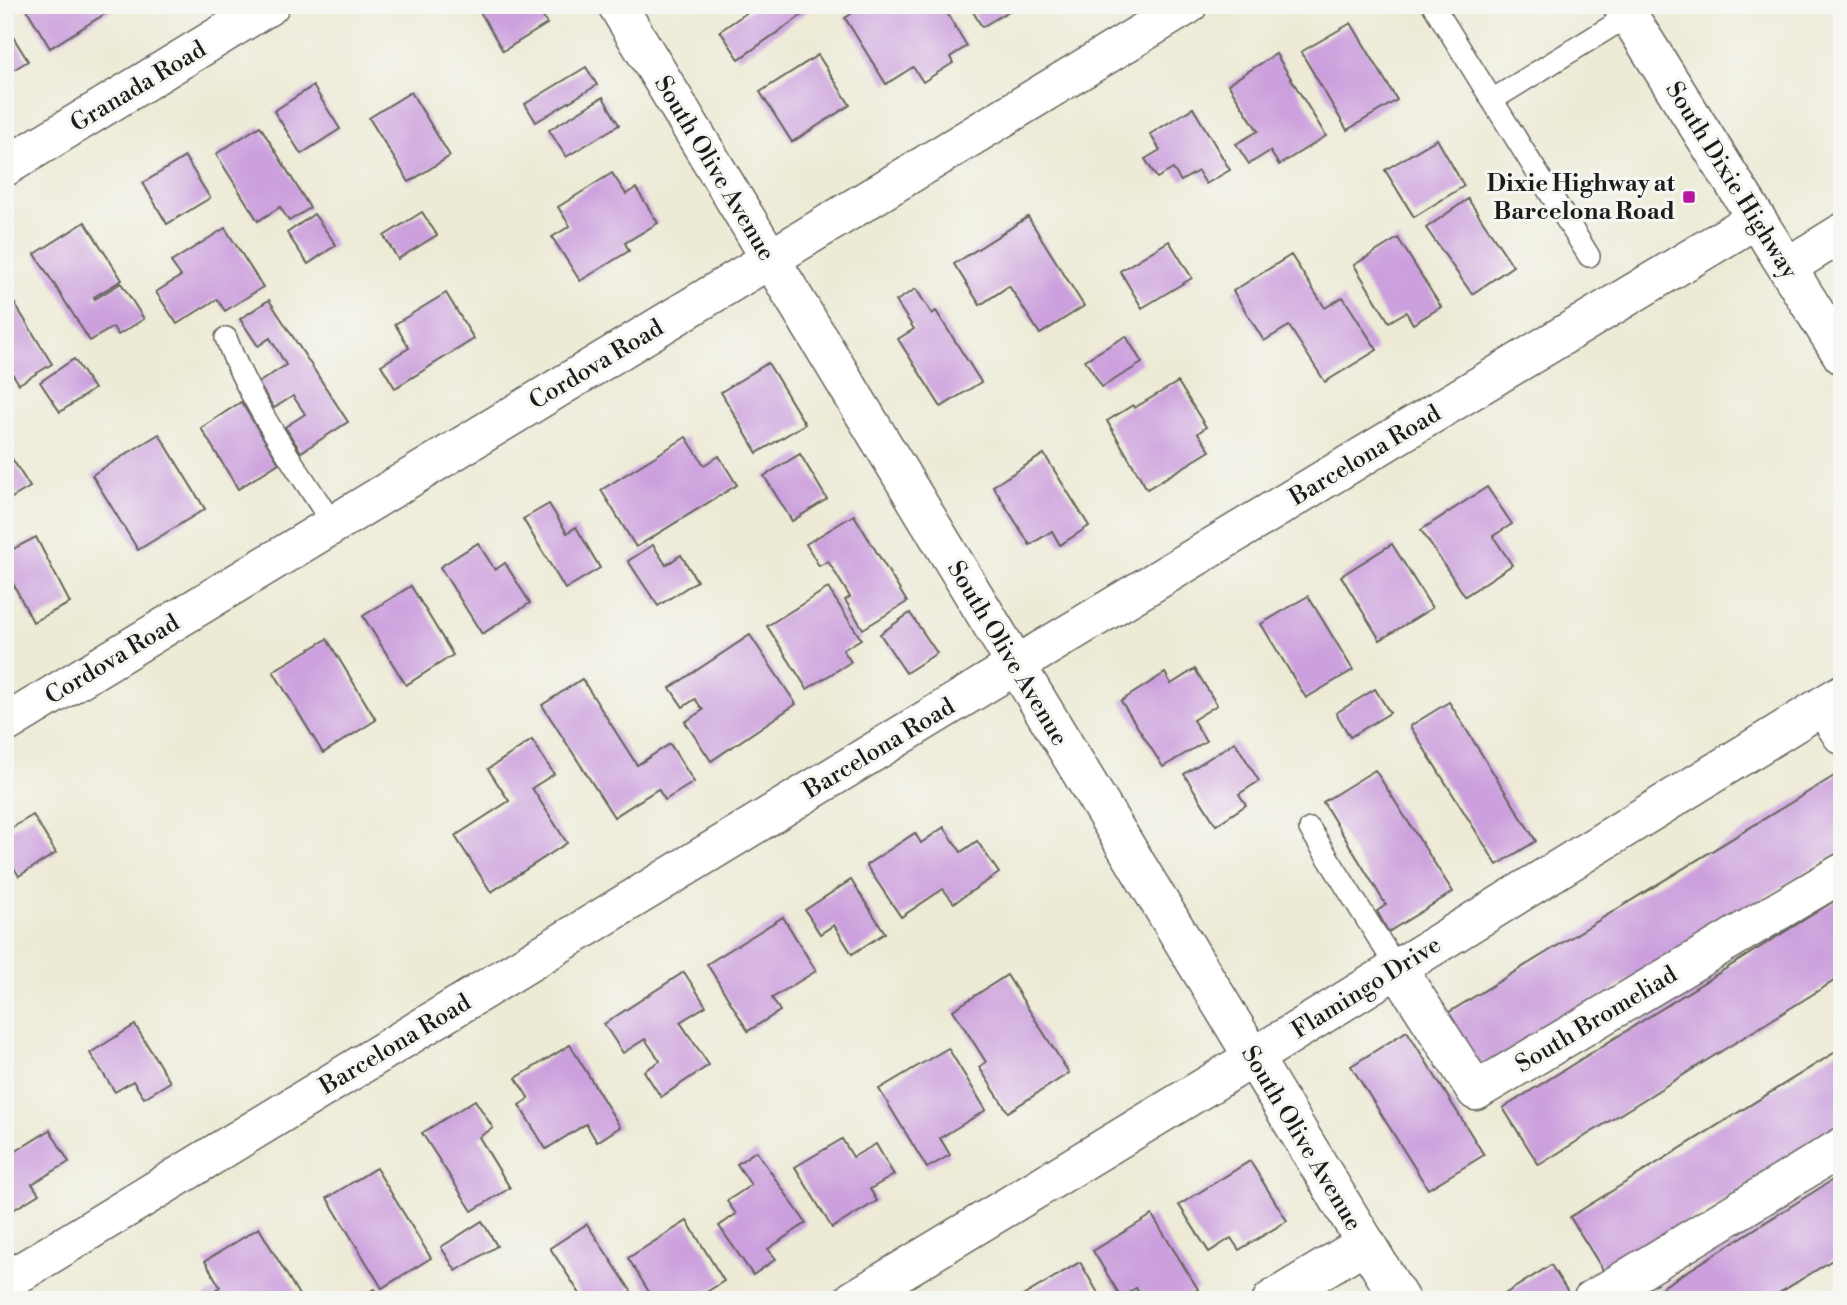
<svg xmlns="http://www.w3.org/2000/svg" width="1847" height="1305" viewBox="0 0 1847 1305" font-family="'Libre Bodoni',serif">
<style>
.building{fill:#cca0dd}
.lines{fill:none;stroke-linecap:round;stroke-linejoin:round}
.lane-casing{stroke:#65645d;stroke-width:24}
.street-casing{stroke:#65645d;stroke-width:41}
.secondary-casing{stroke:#65645d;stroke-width:41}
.primary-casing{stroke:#65645d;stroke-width:41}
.lane{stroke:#fff;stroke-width:21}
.street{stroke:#fff;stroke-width:38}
.secondary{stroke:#fff;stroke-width:38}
.primary{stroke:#fff;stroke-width:38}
.poi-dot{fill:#b5179e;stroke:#f6f6f2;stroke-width:2.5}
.labels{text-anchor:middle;stroke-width:6;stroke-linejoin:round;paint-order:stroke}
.street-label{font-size:24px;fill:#1c1c1c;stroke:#f6f6f2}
.poi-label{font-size:24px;font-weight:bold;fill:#1c1c1c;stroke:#f6f6f2;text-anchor:end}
</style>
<rect width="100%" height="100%" fill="#f6f6f2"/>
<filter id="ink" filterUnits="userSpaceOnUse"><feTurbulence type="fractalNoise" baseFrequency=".0143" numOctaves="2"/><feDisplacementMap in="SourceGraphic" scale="14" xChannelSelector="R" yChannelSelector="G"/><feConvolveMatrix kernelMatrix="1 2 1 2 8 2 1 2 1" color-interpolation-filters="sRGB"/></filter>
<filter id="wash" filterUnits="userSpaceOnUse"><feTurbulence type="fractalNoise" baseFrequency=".00686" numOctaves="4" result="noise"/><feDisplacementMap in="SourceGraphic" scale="28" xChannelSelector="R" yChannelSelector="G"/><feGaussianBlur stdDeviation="1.57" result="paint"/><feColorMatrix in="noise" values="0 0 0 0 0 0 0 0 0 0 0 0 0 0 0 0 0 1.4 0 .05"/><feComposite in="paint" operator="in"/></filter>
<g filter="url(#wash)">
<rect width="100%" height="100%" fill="#edead6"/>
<g id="blocks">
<g class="building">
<polygon points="24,5 119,5 50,48"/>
<polygon points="476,5 536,5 547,24 503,51"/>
<polygon points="758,5 804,5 808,11 739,59 720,31"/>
<polygon points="865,5 919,5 922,11 931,5 942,5 967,46 950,57 953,63 923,82 913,67 886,84 845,18"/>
<polygon points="969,5 1019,5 982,27"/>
<polygon points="1351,23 1397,100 1347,130 1301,52"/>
<polygon points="5,24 28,61 5,75"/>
<polygon points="1276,54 1326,136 1279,165 1270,151 1249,164 1236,144 1258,131 1228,84"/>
<polygon points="818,55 850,105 792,142 760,92"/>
<polygon points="586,67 597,85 536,122 525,104"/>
<polygon points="313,86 340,129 301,154 274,111"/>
<polygon points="411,92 450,156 409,182 369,118"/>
<polygon points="603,97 619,125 566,157 549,130"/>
<polygon points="1193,108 1230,170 1206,184 1198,171 1181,181 1173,169 1157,178 1145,159 1160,150 1150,134"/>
<polygon points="260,126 310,208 289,221 280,207 258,221 216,154"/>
<polygon points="1437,139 1464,186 1414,217 1385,170"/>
<polygon points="185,157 210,198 167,224 143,183"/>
<polygon points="612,173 626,194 636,188 658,223 625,243 629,251 580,281 552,237 570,226 558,207"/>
<polygon points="1468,199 1513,266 1472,294 1426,228"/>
<polygon points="422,212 437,235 398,259 384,236"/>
<polygon points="314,214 336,245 308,264 287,233"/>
<polygon points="1028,217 1084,306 1040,334 1009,286 980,305 954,264"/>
<polygon points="85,222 122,280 94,297 95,299 121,283 144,319 118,335 113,327 90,341 35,254"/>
<polygon points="225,228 263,287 225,311 217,299 177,324 156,292 181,276 171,262"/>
<polygon points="1398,238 1441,307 1413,324 1406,312 1389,322 1354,265"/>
<polygon points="1169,241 1192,278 1142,308 1120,271"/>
<polygon points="1291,255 1325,308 1343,297 1377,350 1325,382 1289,326 1264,341 1233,291"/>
<polygon points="5,288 52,364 19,384 5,362"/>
<polygon points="916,289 932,314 936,311 981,382 941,407 898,339 914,329 896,301"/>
<polygon points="446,293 474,339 395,388 381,365 409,348 395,324"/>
<polygon points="269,300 348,422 301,452 285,427 305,414 293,396 274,408 258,383 286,365 270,338 258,346 240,319"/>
<polygon points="1126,336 1142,363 1102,387 1085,360"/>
<polygon points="74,359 94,389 60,412 40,382"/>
<polygon points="768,363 805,424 757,453 721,392"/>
<polygon points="1178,382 1206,427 1198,433 1210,451 1147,489 1107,421 1133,405 1134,408"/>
<polygon points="241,402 279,463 238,489 201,428"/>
<polygon points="159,434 205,509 138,550 92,475"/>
<polygon points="686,437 704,465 719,456 737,485 636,547 601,490"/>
<polygon points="800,454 827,499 792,521 764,476"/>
<polygon points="1044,454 1089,526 1060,545 1052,531 1030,545 993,486"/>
<polygon points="11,457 30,487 5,502 5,461"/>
<polygon points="1487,487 1512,524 1493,536 1512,565 1465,596 1421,530"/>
<polygon points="549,504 567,533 576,527 600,568 565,589 523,519"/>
<polygon points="854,515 907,602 863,629 845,600 850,597 828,561 819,566 806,544"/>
<polygon points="36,537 70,603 33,622 5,568 5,553"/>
<polygon points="478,543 495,570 505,563 530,603 482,634 440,567"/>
<polygon points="1392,544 1432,608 1380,640 1341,576"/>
<polygon points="653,545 666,565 681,555 697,581 658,606 628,561"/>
<polygon points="411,586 453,655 406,685 363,616"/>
<polygon points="828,588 861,639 843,650 851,662 807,689 767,626"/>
<polygon points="1308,596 1353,670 1306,698 1261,624"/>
<polygon points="910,613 937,653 906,673 880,634"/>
<polygon points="750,635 796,704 711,761 685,722 703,710 695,699 683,707 670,688"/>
<polygon points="327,639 376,720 323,753 273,671"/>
<polygon points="1195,669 1217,705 1193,720 1206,741 1163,767 1121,701 1165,673 1171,684"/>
<polygon points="582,679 637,765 670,744 694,782 665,800 658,789 614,817 542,705"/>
<polygon points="1375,689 1390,713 1350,737 1336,713"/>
<polygon points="1449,702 1536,841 1497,865 1410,726"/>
<polygon points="532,740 554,774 532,788 567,843 491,892 455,836 509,801 488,769"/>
<polygon points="1235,742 1259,781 1239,794 1246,805 1216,825 1184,774"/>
<polygon points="1375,770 1453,892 1388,932 1377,911 1386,905 1323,802"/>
<polygon points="1839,773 1842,777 1842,850 1480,1071 1446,1014"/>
<polygon points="33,815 56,853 19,876 5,854 5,832"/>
<polygon points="944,827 961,852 977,841 999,873 954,903 943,889 901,917 866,865 915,833 921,843"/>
<polygon points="851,880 885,933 852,954 834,925 820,934 805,910"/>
<polygon points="1842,896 1842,976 1539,1165 1503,1108"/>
<polygon points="783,917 816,971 772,998 780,1011 748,1031 707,964"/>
<polygon points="684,972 706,1006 680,1022 709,1065 661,1097 644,1071 660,1061 645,1039 623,1053 604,1024"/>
<polygon points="1007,975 1069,1073 1008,1112 979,1067 986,1062 953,1010"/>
<polygon points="135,1025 170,1082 144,1098 133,1081 115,1092 90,1053"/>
<polygon points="1407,1031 1484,1155 1428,1189 1351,1066"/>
<polygon points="570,1045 620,1127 597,1142 586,1124 546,1149 519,1105 529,1099 516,1078"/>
<polygon points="948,1048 986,1110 940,1138 950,1155 927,1168 879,1089"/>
<polygon points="1842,1048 1842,1126 1605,1273 1570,1217"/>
<polygon points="475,1100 493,1128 479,1137 510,1188 472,1211 422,1133"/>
<polygon points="50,1130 69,1162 32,1184 39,1194 5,1215 5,1158"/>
<polygon points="842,1139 853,1157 876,1144 894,1175 870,1189 877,1201 832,1228 795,1167"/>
<polygon points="756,1151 806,1223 768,1249 776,1259 753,1275 719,1226 736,1214 727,1201 751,1185 737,1164"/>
<polygon points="1250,1161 1287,1221 1239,1250 1231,1238 1209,1252 1179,1205"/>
<polygon points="376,1168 431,1258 382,1288 327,1198"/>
<polygon points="1842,1174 1842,1254 1768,1300 1642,1300"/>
<polygon points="1152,1215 1198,1289 1181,1300 1143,1300 1136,1288 1121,1297 1093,1251"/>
<polygon points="482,1221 497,1246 456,1271 441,1247"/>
<polygon points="687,1221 724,1281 694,1300 654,1300 628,1258"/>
<polygon points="587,1224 637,1300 584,1300 550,1248"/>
<polygon points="259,1228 302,1300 204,1300 202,1298 220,1287 205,1261"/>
<polygon points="1080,1262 1102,1300 1016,1300"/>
<polygon points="1551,1265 1573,1300 1495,1300"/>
<polygon points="374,1289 381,1300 357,1300"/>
</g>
</g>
</g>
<g filter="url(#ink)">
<use href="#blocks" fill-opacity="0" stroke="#65645d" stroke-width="2"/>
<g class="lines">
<g class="lane-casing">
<g id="lane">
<polyline points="1433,5 1589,256"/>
<polyline points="1492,100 1628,16"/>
<path d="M226,338C251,406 295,464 333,525"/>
<polyline points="1310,829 1397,968"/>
</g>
</g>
<g class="street-casing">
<g id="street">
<polyline points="5,167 270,5"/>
<polyline points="1787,267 1842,233"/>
<polyline points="1823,706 1842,735"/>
<polyline points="5,724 1188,5"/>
<polyline points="1397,968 1476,1091 1842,873"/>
<polyline points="5,1282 985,684 1756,219"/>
<polyline points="853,1300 1215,1081 1842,694"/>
<polyline points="1272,1300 1366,1243"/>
<polyline points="1592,1300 1842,1147"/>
</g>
</g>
<g class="secondary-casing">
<polyline id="secondary" points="617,5 1400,1300"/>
</g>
<g class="primary-casing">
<polyline id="primary" points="1622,5 1842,355"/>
</g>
<use href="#lane" class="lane"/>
<use href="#street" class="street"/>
<use href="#secondary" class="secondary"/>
<use href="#primary" class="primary"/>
</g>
</g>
<rect class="poi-dot" x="1682" y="190" width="14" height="14" rx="3.5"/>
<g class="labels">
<g class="street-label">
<text transform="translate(138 86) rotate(-31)" y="8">Granada Road</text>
<text transform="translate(715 168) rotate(59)" y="8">South Olive Avenue</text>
<text transform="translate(1732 180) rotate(58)" y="8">South Dixie Highway</text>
<text transform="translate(596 364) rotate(-31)" y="8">Cordova Road</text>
<text transform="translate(1365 455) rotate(-31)" y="8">Barcelona Road</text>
<text transform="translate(1008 653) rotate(59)" y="8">South Olive Avenue</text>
<text transform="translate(112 659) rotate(-31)" y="8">Cordova Road</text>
<text transform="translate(879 748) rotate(-31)" y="8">Barcelona Road</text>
<text transform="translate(1366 987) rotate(-32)" y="8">Flamingo Drive</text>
<text transform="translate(1596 1019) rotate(-31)" y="8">South Bromeliad</text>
<text transform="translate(395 1044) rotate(-31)" y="8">Barcelona Road</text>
<text transform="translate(1302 1138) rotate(59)" y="8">South Olive Avenue</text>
</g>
<g class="poi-label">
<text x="1675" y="191">Dixie Highway at<tspan x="1675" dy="28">Barcelona Road</tspan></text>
</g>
</g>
<rect width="1847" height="1305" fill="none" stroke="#f6f6f2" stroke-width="28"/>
</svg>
